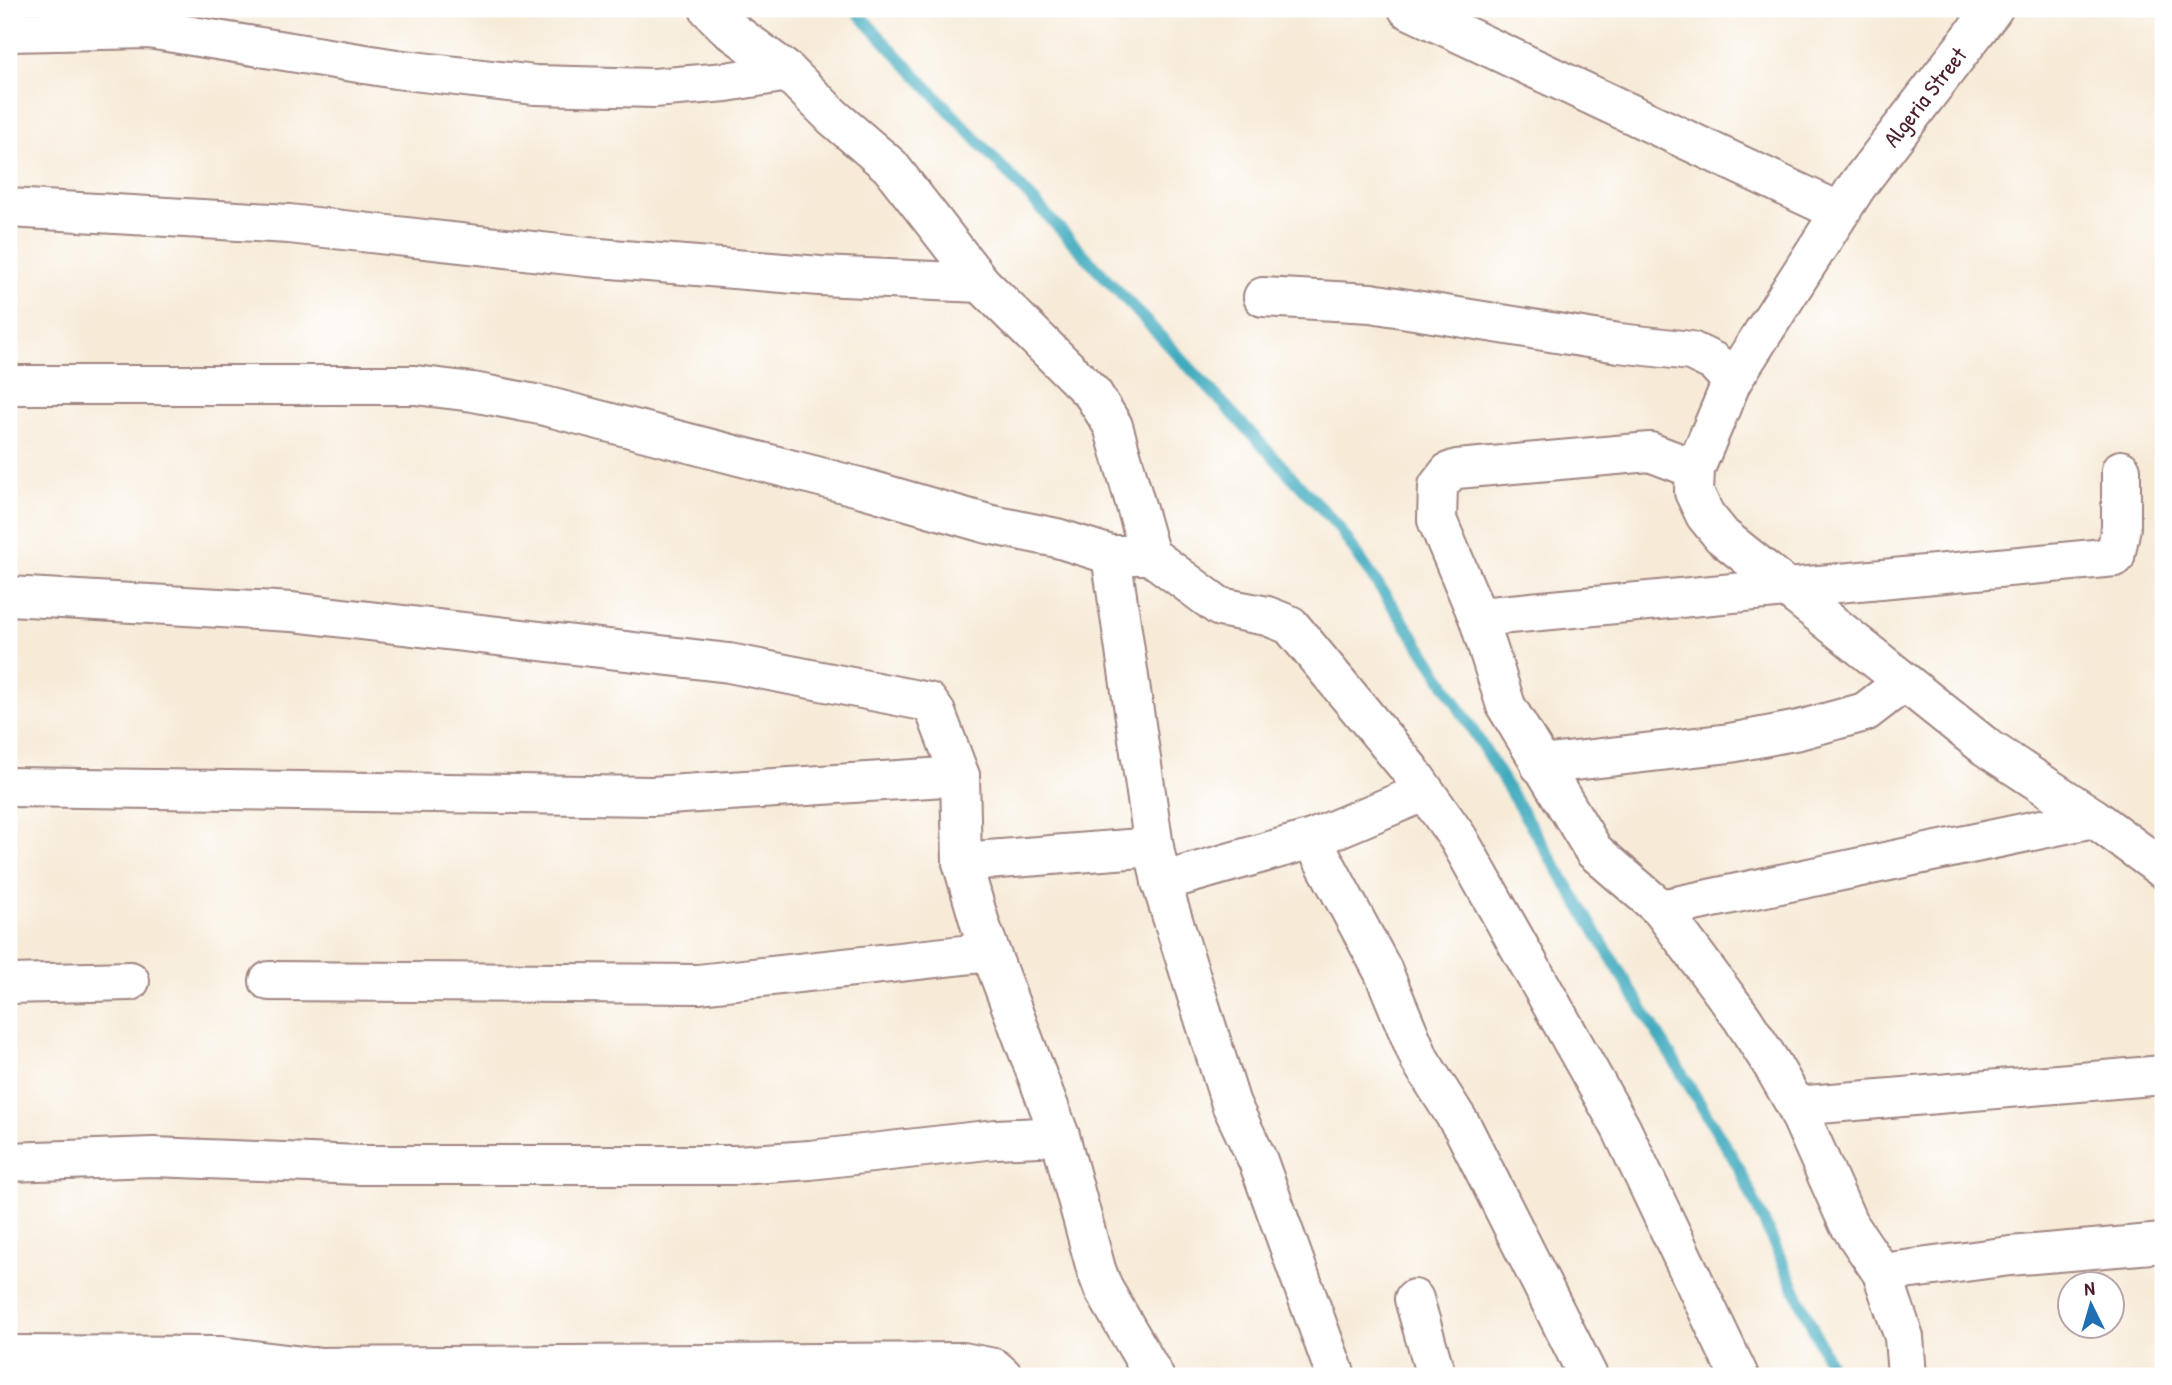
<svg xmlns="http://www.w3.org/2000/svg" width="2172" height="1385" viewBox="0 0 2172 1385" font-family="'Patrick Hand',sans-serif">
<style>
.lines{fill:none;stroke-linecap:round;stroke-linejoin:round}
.stream{stroke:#3faabe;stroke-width:12}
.street-casing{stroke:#a08582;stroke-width:42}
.street{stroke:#fff;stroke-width:38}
.labels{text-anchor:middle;stroke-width:7;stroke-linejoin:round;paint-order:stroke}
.street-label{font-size:23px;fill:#4a1f2b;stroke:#fff}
</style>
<rect width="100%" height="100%" fill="#fff"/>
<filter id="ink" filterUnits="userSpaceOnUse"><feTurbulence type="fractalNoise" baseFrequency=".0143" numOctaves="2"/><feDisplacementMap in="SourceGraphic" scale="14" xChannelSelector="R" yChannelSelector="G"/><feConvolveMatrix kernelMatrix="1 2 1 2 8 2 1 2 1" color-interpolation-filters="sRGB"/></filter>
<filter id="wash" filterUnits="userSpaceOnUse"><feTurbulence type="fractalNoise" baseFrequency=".00686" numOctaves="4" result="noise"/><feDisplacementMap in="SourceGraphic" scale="28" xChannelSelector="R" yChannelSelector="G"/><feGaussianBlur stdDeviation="1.57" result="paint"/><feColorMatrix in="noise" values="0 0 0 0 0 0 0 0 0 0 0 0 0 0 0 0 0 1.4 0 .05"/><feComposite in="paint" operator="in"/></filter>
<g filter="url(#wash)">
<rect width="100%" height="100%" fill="#f7ebd8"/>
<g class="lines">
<polyline class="stream" points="854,9 1337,525 1433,665 1738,1166 1835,1376"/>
</g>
</g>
<g filter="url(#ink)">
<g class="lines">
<g class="street-casing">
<g id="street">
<polyline points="709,9 728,28 788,72 833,117 890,166 981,283 1093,394 1113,426 1150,555 1220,607 1267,616 1290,625 1410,770 1458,838 1621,1128 1739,1376"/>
<polyline points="1408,9 1840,212"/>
<polyline points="1993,9 1857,186 1732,381 1695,469 1694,492 1705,515 1722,536 1986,747 2094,818"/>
<polyline points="9,32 149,29 396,69 535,85 654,88 726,82 788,72"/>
<polyline points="9,208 289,224 587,257 820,276 981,283"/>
<polyline points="1263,297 1371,303 1619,343 1691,351 1714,362 1732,381"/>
<polyline points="9,385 415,385 473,392 545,406 863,488 988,524 1057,538 1111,555 1150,555"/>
<polyline points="1695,469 1650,452 1457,469 1449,472 1438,486 1437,520 1478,617 1506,706 1594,851 1661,909 1742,1018 1773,1066 1796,1106 1848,1223 1882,1273 1904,1337 1907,1376"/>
<polyline points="1111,555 1154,847"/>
<polyline points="9,596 292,612 729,663 928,702 936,713 960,776 962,862 1154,847 1161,882 1231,1104 1258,1161 1336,1376"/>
<polyline points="1478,617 2115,557 2121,527 2121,470"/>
<polyline points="1540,765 1730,743 1799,730 1865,712 1904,682"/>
<polyline points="9,787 652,796 960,776"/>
<polyline points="1424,792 1312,839 1383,971 1420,1060 1463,1128 1588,1376"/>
<polyline points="962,862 981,927 1060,1136 1096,1269 1103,1288 1154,1376"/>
<polyline points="1161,882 1312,839"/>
<polyline points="1661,909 2094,818 2163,869"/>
<polyline points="269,981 698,984 990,952"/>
<polyline points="9,984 130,981"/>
<polyline points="1796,1106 2163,1075"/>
<polyline points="9,1162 153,1157 360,1165 737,1165 810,1160 996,1139 1060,1136"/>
<polyline points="1882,1273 2010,1256 2163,1243"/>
<polyline points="1414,1299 1436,1376"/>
<polyline points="9,1355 221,1356 311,1367 963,1362 994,1368 1003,1376"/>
</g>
</g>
<use href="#street" class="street"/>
</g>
</g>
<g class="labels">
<g class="street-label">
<text transform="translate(1925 97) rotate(-52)" y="8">Algeria Street</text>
</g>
</g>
<rect width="2172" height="1385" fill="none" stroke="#fff" stroke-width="35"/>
<g transform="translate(2091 1305) rotate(355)"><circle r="33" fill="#ffffff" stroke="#b7a5aa" stroke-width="2"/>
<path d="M0-5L12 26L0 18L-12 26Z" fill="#1f6fb2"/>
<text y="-10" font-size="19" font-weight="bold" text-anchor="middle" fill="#4a1f2b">N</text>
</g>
</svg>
